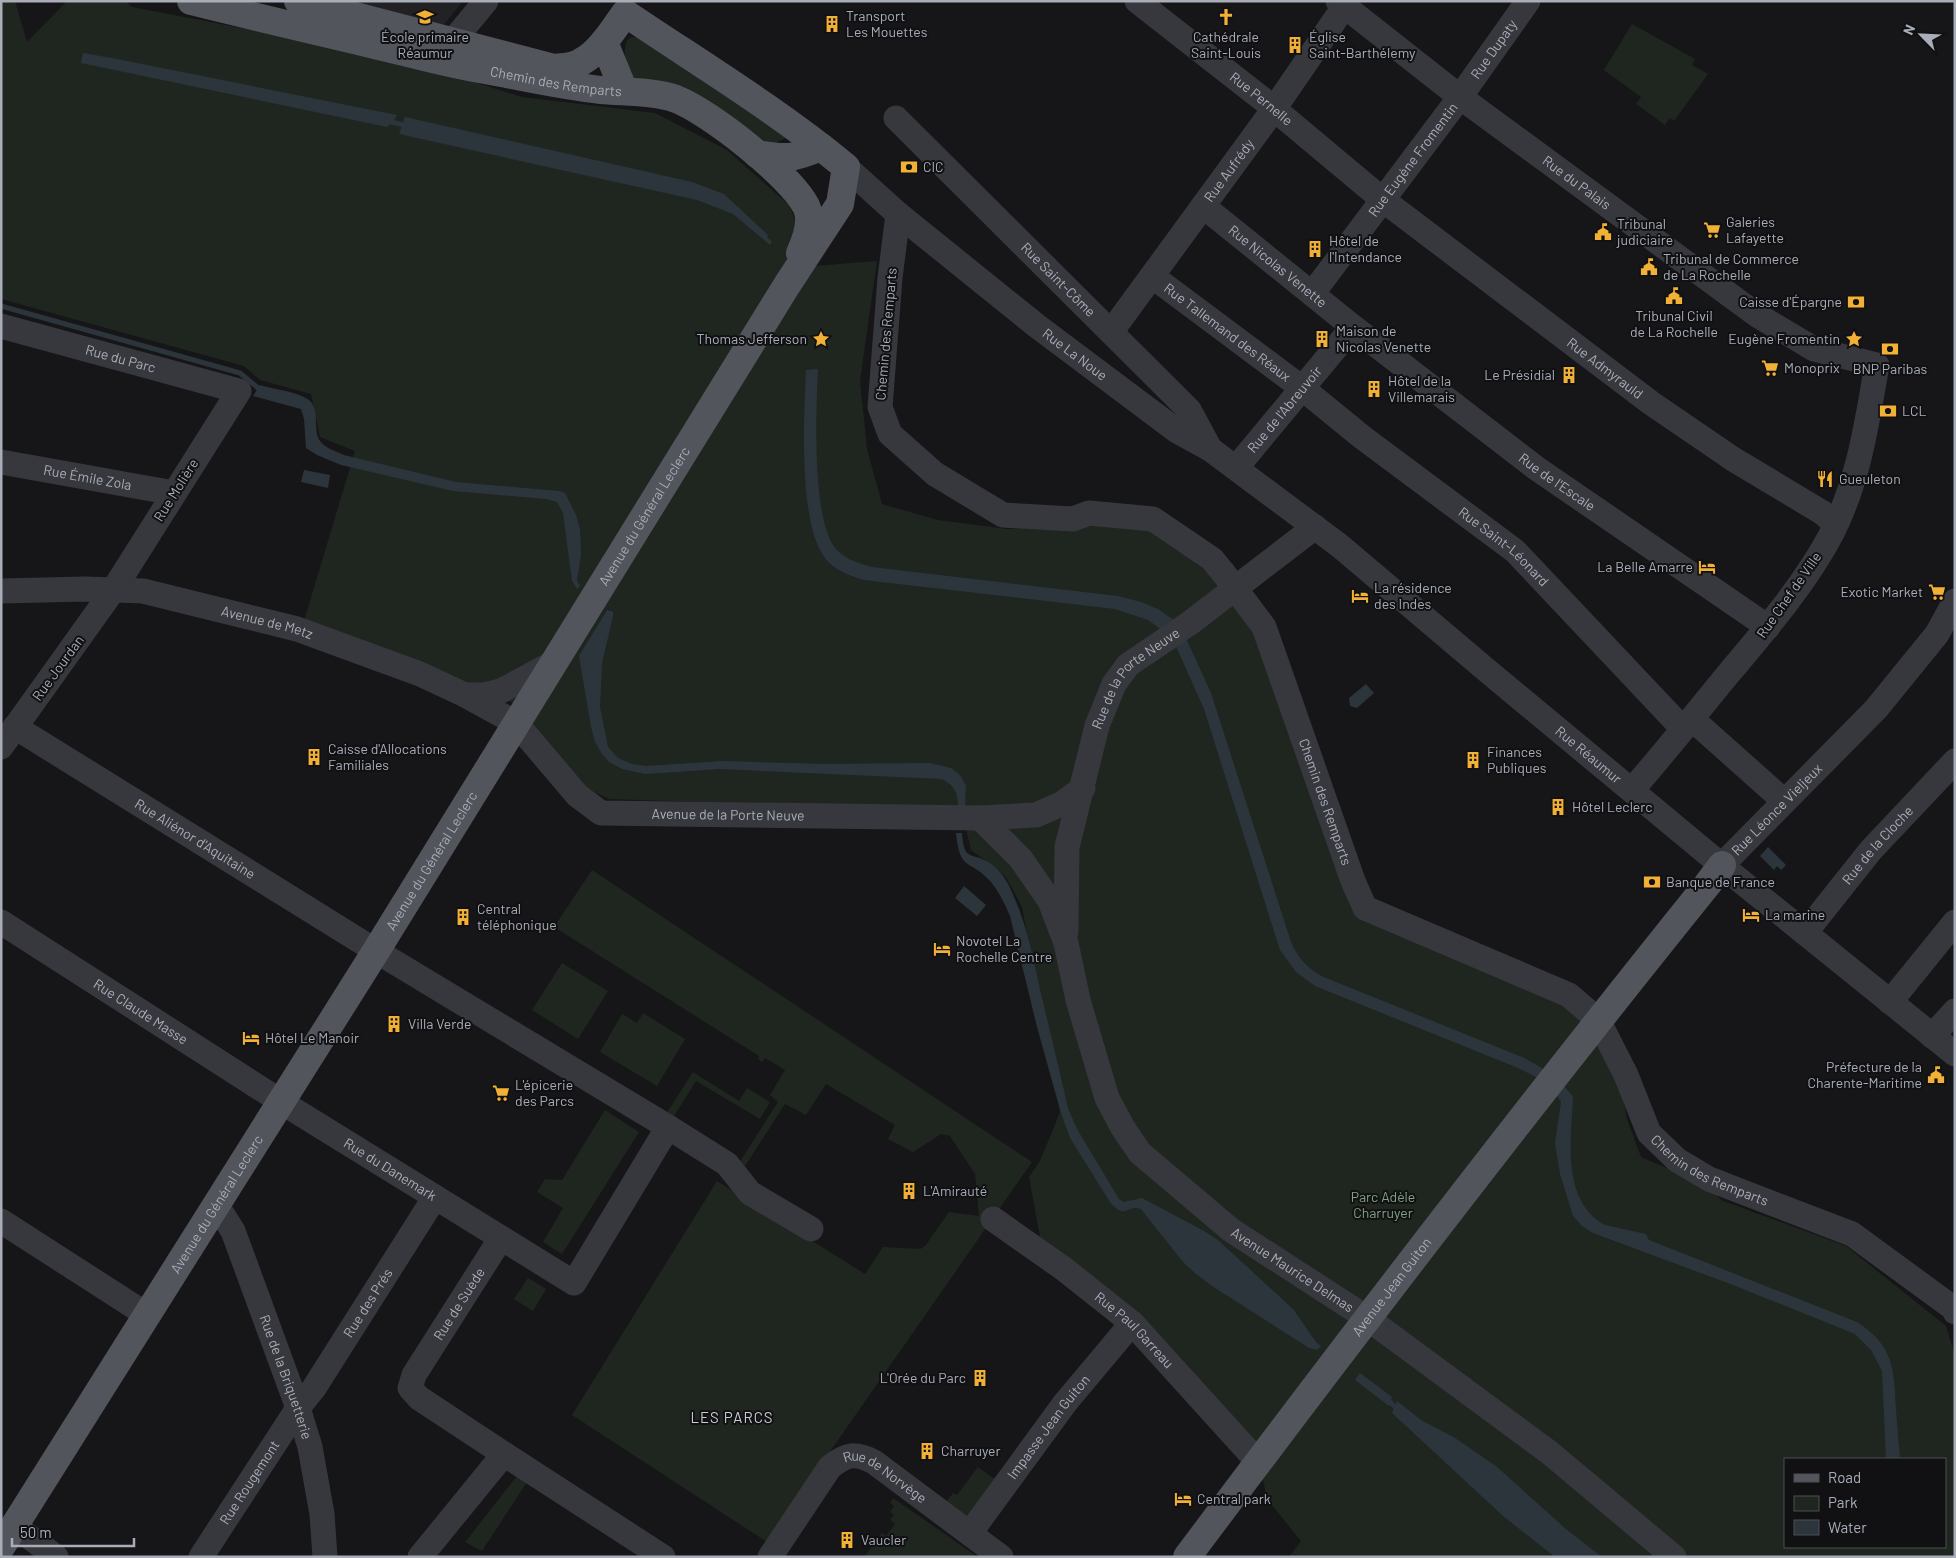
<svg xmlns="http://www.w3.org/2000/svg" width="1956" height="1558" viewBox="0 0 1956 1558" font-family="Barlow,sans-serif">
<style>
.built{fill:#222225}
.green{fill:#1e261f;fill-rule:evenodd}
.water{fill:#2c353c}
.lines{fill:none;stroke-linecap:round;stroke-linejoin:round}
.stream{stroke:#2c353c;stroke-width:5}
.minor{stroke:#37383d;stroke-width:25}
.major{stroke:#53555c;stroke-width:28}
.labels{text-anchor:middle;stroke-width:4;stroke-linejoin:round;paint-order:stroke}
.poi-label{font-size:14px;fill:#a8adb8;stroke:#111113;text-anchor:start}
.street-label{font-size:14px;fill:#a8adb8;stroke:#111113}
.park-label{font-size:14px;fill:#7fa381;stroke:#111113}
.neighbourhood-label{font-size:15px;letter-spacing:1px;fill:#c9ccd4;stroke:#111113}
</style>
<rect width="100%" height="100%" fill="#161618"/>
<polygon class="built" points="340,1 463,1 441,28"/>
<g class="green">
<path d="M1,1H15L27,42L67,1H125L132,7L397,58L522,97L655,113L727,150L789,205L814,266L877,261L860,381L867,449L882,504L938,520L1007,529L1092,525L1153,526L1207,565L1257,630L1346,883L1565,1002L1593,1025L1620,1078L1627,1119L1641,1157L1700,1182L1723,1201L1846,1246L1946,1326L1955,1355V1557H1289L1301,1541L1267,1499L1257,1452L1042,1248L1029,1177L1040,1161L1060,1112L1022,907L1007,879L999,870L971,850L967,833L969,811L609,799L582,786L557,765L523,707L427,666L304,621L355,451L320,437L311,394L260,380L244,366L1,299ZM1785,1459H1945V1547H1785Z"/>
<polygon points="1632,24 1695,59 1692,65 1708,74 1674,121 1670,118 1665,125 1636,104 1641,97 1604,70"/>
<path d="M632,37L655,39L788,137L771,145L690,91L636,83C628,69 621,55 627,40Z"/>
<polygon points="592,870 1032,1162 767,1542 572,1415 717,1181 865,1274 883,1247 920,1249 925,1246 949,1212 979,1216 975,1174 950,1136 941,1134 913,1152 888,1139 895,1125 826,1084 806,1115 785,1104 738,1177 734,1171 778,1102 770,1095 785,1070 765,1058 762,1062 758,1059 759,1056 554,927"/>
<polygon points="562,963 608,991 578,1039 532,1010"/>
<polygon points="643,1013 685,1039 657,1086 600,1052 622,1014 637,1023"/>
<polygon points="693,1072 739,1101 747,1088 770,1102 760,1119 696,1081 671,1121 664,1117"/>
<polygon points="605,1110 639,1132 562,1254 543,1242 563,1208 537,1192 545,1179 562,1180"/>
<polygon points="528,1278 546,1289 533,1311 514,1299"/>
<polygon points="524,1467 533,1473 482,1551 465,1542"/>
<polygon points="978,1467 1004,1486 970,1533 940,1510 953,1493 957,1495"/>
<polygon points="893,1498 975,1555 974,1557 864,1557 880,1536 882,1533 886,1536 895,1524 890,1520 894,1515 890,1512 894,1506 890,1503"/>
</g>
<g class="water">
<polygon points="83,53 112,58 397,115 393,122 387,127 81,63"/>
<polygon points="405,117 692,182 724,194 768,235 767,237 772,242 770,245 733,214 697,200 399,134"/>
<path d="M818,369C816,410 812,512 833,545C841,558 858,563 872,567L1118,596L1141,602L1158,609L1172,619L1185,636L1211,693L1291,942C1297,957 1308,968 1321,976L1522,1057C1541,1067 1560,1078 1573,1097C1571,1139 1561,1201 1605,1225L1646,1234L1649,1240L1857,1322C1894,1346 1894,1369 1896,1409C1897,1426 1899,1443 1900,1459H1886L1882,1371L1871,1350L1855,1334L1733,1285L1593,1233L1582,1226L1573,1216L1560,1174L1555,1143L1561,1102L1553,1089L1536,1077L1518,1068L1315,986L1296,972L1280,950L1204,709L1175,644L1166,633L1148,620L1115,609L864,580C850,576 834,570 825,558C798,523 804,415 806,370Z"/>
<path d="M260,385C273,389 298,392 309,400C321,410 312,429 320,441C325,448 337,452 344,455L456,482L559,491L565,493L576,515L580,529L581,555L577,581L580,586L577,589L572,581L563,513L557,502L546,499L453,491L341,465L317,455L306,448L304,419L301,409L253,396Z"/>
<polygon points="304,470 330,475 328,488 301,482"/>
<path d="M607,610L613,612V616L602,663L600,707L608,747L618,758L632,764L646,766L723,761L824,764L930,763L951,768L961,776L966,786L965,807H958C958,793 955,786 942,779L720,769L645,774L622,769L609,762L602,754L595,742L591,727L579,656Z"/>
<polygon points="1366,684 1374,693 1357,708 1350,706 1349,698"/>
<path d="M956,833H962C964,863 971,851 990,863C1002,871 1009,884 1014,897C1027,926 1033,958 1040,989C1049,1028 1059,1068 1068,1108L1077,1129L1119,1199L1124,1202L1142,1198L1206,1232L1219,1241L1293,1309L1316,1342L1321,1346L1317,1350L1309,1348L1212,1286L1196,1274L1183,1262L1141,1209C1126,1204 1126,1221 1110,1202L1070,1138L1061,1113L1037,1027L1010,916C1005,904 999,892 991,882C970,858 960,873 956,833Z"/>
<polygon points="1768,847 1786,865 1781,870 1777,866 1774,870 1760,856"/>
<polygon points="964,886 986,905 977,916 955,898"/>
<polygon points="1360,1373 1392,1397 1389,1406 1355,1380"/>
<polygon points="1397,1401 1421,1420 1455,1438 1496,1466 1567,1530 1602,1557 1555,1557 1503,1516 1392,1413"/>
</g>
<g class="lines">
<g class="stream">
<polyline points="387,121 408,126"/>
<polyline points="1,306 240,373 258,388 263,389"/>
<polyline points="1386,1398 1395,1407"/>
</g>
<g class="minor">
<path id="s1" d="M1137,1L1266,102L1383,200L1651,403L1733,459L1823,513L1835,524"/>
<path id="s2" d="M1338,1L1460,97L1757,315L1814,349L1877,365C1867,422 1859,480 1832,533C1805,584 1766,629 1729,673C1697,712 1665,752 1632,790"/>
<polyline points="452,42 486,1"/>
<path id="s3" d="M896,118L1189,410L1210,449"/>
<path id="s4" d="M846,167L898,214L1037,326L1177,431L1210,449L1340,546L1484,668L1732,874L1955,1054"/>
<path id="s5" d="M1203,206L1353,327L1536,468L1768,627"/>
<path id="s6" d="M898,214L890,278L880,407L890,434L935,474L1003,515L1073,519L1089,513L1153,519L1212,559L1225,575L1264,627L1353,881L1365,908L1569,995L1598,1020L1626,1075L1649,1133L1677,1160L1709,1179L1852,1234L1953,1308L1955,1312"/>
<path id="s7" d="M1152,276L1302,388L1362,437L1515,551L1683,729"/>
<path id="s8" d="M1312,294L1460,97L1528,1"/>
<path id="s9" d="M1,326L239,391L114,589L1,747"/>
<path id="s10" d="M1111,332L1274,109L1348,1"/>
<path id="s11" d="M1,462L174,493"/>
<path id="s12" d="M1236,468L1353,327"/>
<path id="s13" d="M1,591L85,589L143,591L297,629L420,674L465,695L516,723L577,795L601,813L980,818L1036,815L1061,804L1083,788"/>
<polyline points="465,695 484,695 501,691 553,663"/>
<polyline points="1692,719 1784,801"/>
<path id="s14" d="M15,727L376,951L668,1127L727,1164L750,1193L811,1229"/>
<path id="s15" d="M980,818L1021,859L1050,901L1066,943L1078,1000L1107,1098L1123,1128L1140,1153L1231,1230L1367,1318L1550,1453L1674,1557"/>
<path id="s16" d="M1722,865L1876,709L1937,634L1955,601"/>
<path id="s17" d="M1,922L291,1108L574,1283L668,1127"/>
<path id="s18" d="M1066,931L1067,847L1097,726L1114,684L1128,665L1190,623L1315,527"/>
<path id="s19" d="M1805,933L1871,850L1955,761"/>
<polyline points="1890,1002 1955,922"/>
<polyline points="1932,1036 1955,1011"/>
<path id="s20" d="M214,1209L223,1215L233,1231L298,1408L310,1447L322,1514L325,1557"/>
<path id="s21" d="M993,1219L1064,1269L1132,1323L1258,1462"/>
<polyline points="1,1221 147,1315"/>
<polyline points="504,1454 663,1557"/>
<polyline points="15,1526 56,1557"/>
<path id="s22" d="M970,1533L1065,1403L1132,1323"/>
<path id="s23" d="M201,1557L298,1408L314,1388L435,1197"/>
<path id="s24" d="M420,1557L504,1454L419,1398L410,1388L414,1375L501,1238"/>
<path id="s25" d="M770,1557L830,1467C847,1454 855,1452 874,1462L1001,1557"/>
</g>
<g class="major">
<path id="s26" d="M191,1C251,16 311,30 371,44C409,53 447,64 485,70C524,77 562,86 601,90C621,92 657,91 676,99C708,111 790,175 806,206C813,220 806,240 800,253"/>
<polyline points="604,42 624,91"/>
<path d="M757,154C787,159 793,159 821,147"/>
<path id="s27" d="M1,1547L376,951L787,285L840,204L846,167C777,110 699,63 625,13C613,30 600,52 581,62C573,67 563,67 554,68L298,1"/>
<path id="s28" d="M1187,1557C1357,1330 1529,1106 1707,885L1722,865"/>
</g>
</g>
<defs>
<g id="school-bare" transform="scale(1.35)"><path d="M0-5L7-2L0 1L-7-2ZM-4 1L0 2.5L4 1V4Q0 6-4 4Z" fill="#f2b134" stroke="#111113" stroke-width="2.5" paint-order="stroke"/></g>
<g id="church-bare" transform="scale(1.35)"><path d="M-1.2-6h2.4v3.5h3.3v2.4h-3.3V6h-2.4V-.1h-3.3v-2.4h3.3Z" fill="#f2b134" stroke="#111113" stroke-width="2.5" paint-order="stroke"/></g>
<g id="building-bare" transform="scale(1.35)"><path d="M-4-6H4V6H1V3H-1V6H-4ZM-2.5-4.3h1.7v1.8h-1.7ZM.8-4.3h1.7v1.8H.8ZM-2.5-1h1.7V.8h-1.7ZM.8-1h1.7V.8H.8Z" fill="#f2b134" stroke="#111113" stroke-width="2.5" paint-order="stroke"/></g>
<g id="bank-bare" transform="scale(1.35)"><path d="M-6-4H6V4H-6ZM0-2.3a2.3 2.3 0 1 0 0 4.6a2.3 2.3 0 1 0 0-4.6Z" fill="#f2b134" stroke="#111113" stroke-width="2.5" paint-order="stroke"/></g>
<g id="supermarket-bare" transform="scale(1.35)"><path d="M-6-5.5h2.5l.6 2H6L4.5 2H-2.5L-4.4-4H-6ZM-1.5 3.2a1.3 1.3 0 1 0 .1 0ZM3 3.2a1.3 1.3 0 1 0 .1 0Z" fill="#f2b134" stroke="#111113" stroke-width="2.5" paint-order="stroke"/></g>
<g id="civic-bare" transform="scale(1.35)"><path d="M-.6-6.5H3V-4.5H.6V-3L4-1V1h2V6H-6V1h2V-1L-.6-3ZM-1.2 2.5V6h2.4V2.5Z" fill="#f2b134" stroke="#111113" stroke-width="2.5" paint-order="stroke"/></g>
<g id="sight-bare" transform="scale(1.35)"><path d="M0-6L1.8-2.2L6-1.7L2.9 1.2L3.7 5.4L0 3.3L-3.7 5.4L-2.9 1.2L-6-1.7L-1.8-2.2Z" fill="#f2b134" stroke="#111113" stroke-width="2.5" paint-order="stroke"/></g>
<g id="restaurant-bare" transform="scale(1.35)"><path d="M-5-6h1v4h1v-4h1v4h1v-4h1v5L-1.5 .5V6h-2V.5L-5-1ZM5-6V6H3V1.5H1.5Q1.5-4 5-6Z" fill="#f2b134" stroke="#111113" stroke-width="2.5" paint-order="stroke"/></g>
<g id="hotel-bare" transform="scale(1.35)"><path d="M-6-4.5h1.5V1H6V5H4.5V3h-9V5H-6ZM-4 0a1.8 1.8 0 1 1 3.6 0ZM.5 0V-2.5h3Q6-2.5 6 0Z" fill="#f2b134" stroke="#111113" stroke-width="2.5" paint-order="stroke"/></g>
</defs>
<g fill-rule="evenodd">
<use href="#school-bare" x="425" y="17"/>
<use href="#church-bare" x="1226" y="17"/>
<use href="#building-bare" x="832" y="24"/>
<use href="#building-bare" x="1295" y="45"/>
<use href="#bank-bare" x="909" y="167"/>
<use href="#supermarket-bare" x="1712" y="230"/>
<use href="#civic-bare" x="1603" y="232"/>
<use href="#building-bare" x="1315" y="249"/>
<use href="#civic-bare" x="1649" y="267"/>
<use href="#civic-bare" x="1674" y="296"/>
<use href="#bank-bare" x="1856" y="302"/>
<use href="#sight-bare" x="821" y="339"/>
<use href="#building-bare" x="1322" y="339"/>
<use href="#sight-bare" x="1854" y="339"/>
<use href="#bank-bare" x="1890" y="349"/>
<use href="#supermarket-bare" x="1770" y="368"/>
<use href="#building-bare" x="1569" y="375"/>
<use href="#building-bare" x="1374" y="389"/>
<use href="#bank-bare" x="1888" y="411"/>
<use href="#restaurant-bare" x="1825" y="479"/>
<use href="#hotel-bare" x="1707" y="567"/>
<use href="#supermarket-bare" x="1937" y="592"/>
<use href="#hotel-bare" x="1360" y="596"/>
<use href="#building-bare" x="314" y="757"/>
<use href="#building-bare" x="1473" y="760"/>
<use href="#building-bare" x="1558" y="807"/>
<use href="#bank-bare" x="1652" y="882"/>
<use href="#hotel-bare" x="1751" y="915"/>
<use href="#building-bare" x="463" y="917"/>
<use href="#hotel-bare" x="942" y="949"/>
<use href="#building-bare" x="394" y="1024"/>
<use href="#hotel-bare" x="251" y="1038"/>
<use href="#civic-bare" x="1936" y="1075"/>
<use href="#supermarket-bare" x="501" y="1093"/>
<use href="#building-bare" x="909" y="1191"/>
<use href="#building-bare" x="980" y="1378"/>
<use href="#building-bare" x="927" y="1451"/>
<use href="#hotel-bare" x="1183" y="1499"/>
<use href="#building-bare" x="847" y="1540"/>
</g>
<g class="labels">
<g class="poi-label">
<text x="846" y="21">Transport<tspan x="846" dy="16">Les Mouettes</tspan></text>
<text x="425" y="42" text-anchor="middle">École primaire<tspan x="425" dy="16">Réaumur</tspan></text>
<text x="1226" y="42" text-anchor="middle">Cathédrale<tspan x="1226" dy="16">Saint-Louis</tspan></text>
<text x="1309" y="42">Église<tspan x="1309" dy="16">Saint-Barthélemy</tspan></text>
<text x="923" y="172">CIC</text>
<text x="1726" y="227">Galeries<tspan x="1726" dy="16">Lafayette</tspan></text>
<text x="1617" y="229">Tribunal<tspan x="1617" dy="16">judiciaire</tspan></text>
<text x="1329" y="246">Hôtel de<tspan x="1329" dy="16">l'Intendance</tspan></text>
<text x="1663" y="264">Tribunal de Commerce<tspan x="1663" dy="16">de La Rochelle</tspan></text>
<text x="1842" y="307" text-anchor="end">Caisse d'Épargne</text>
<text x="1674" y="321" text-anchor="middle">Tribunal Civil<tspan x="1674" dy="16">de La Rochelle</tspan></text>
<text x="1336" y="336">Maison de<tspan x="1336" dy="16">Nicolas Venette</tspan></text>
<text x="807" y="344" text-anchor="end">Thomas Jefferson</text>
<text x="1840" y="344" text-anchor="end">Eugène Fromentin</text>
<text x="1784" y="373">Monoprix</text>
<text x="1890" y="374" text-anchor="middle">BNP Paribas</text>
<text x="1555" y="380" text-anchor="end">Le Présidial</text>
<text x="1388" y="386">Hôtel de la<tspan x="1388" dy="16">Villemarais</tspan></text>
<text x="1902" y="416">LCL</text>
<text x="1839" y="484">Gueuleton</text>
<text x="1693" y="572" text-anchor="end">La Belle Amarre</text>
<text x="1374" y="593">La résidence<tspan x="1374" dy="16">des Indes</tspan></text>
<text x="1923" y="597" text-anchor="end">Exotic Market</text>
<text x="328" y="754">Caisse d'Allocations<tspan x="328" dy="16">Familiales</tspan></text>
<text x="1487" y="757">Finances<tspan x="1487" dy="16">Publiques</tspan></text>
<text x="1572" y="812">Hôtel Leclerc</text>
<text x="1666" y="887">Banque de France</text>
<text x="477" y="914">Central<tspan x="477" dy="16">téléphonique</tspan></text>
<text x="1765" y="920">La marine</text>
<text x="956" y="946">Novotel La<tspan x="956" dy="16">Rochelle Centre</tspan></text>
<text x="408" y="1029">Villa Verde</text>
<text x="265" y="1043">Hôtel Le Manoir</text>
<text x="1922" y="1072" text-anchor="end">Préfecture de la<tspan x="1922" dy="16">Charente-Maritime</tspan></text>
<text x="515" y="1090">L'épicerie<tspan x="515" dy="16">des Parcs</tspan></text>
<text x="923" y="1196">L'Amirauté</text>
<text x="966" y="1383" text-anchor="end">L'Orée du Parc</text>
<text x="941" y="1456">Charruyer</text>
<text x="1197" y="1504">Central park</text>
<text x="861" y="1545">Vaucler</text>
</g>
<g class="street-label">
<text dy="5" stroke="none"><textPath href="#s8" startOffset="305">Rue Dupaty</textPath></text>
<text dy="5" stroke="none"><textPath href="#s26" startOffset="374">Chemin des Remparts</textPath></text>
<text dy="5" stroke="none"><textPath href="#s1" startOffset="158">Rue Pernelle</textPath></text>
<text dy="5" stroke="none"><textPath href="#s8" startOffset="168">Rue Eugène Fromentin</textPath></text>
<text dy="5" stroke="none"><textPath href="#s10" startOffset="200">Rue Aufrédy</textPath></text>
<text dy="5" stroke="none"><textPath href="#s2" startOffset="300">Rue du Palais</textPath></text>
<text dy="5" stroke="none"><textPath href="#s5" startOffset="96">Rue Nicolas Venette</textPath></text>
<text dy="5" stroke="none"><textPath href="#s3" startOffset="229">Rue Saint-Côme</textPath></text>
<text dy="5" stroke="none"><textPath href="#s7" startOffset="94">Rue Tallemand des Réaux</textPath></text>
<text transform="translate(886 334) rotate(-85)" y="5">Chemin des Remparts</text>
<text dy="5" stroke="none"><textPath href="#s4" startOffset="296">Rue La Noue</textPath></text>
<text dy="5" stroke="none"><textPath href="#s9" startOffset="124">Rue du Parc</textPath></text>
<text dy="5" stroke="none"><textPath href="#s1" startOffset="595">Rue Admyrauld</textPath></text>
<text dy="5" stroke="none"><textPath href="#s12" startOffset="76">Rue de l'Abreuvoir</textPath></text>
<text dy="5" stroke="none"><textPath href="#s11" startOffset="88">Rue Émile Zola</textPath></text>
<text dy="5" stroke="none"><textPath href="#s5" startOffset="449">Rue de l'Escale</textPath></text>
<text transform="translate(176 490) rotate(-58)" y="5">Rue Molière</text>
<text dy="5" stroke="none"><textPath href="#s27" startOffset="1215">Avenue du Général Leclerc</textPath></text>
<text dy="5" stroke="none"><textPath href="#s7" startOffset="444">Rue Saint-Léonard</textPath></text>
<text transform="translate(1789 595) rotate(-55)" y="5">Rue Chef de Ville</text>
<text dy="5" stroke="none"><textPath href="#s13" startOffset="270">Avenue de Metz</textPath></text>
<text transform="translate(58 668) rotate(-54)" y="5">Rue Jourdan</text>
<text dy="5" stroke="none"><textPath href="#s18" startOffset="272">Rue de la Porte Neuve</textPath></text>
<text dy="5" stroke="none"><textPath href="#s4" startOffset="948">Rue Réaumur</textPath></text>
<text dy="5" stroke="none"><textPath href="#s6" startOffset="856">Chemin des Remparts</textPath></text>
<text dy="5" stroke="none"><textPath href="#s16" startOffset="78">Rue Léonce Vieljeux</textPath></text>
<text dy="5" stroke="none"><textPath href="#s13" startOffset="791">Avenue de la Porte Neuve</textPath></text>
<text dy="5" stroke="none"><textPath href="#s14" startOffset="212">Rue Aliénor d'Aquitaine</textPath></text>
<text dy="5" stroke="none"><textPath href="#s19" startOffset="114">Rue de la Cloche</textPath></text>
<text dy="5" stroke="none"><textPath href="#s27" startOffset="810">Avenue du Général Leclerc</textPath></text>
<text dy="5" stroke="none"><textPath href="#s17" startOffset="166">Rue Claude Masse</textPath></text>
<text dy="5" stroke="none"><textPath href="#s6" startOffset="1426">Chemin des Remparts</textPath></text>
<text dy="5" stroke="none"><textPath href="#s17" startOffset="461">Rue du Danemark</textPath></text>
<text dy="5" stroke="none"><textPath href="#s27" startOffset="405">Avenue du Général Leclerc</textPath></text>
<text dy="5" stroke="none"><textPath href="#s15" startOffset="571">Avenue Maurice Delmas</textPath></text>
<text dy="5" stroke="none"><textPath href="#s28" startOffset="339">Avenue Jean Guiton</textPath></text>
<text dy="5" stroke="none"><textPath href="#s24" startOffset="346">Rue de Suède</textPath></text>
<text dy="5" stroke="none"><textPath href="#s23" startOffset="304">Rue des Prés</textPath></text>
<text dy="5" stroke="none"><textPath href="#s21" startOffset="180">Rue Paul Garreau</textPath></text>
<text dy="5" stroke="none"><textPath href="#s20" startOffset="185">Rue de la Briquetterie</textPath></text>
<text dy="5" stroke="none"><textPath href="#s22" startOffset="132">Impasse Jean Guiton</textPath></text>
<text dy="5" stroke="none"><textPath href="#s23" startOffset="89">Rue Rougemont</textPath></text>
<text dy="5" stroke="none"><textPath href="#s25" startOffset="172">Rue de Norvège</textPath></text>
</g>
<g class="park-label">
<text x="1383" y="1202">Parc Adèle<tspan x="1383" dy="16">Charruyer</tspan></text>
</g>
<g class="neighbourhood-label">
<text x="732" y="1423">LES PARCS</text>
</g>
</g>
<rect width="1956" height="1558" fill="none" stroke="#a8adb8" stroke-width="5"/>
<rect x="1784" y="1458" width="162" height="90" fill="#111113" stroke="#4d4f55"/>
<rect x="1794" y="1474" width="25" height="8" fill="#53555c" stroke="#4d4f55"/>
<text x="1828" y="1483" font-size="15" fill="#a8adb8">Road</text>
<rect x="1794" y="1496" width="25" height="15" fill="#1e261f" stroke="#4d4f55"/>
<text x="1828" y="1508" font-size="15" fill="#a8adb8">Park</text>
<rect x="1794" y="1520" width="25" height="15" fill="#2c353c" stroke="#4d4f55"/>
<text x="1828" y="1533" font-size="15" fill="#a8adb8">Water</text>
<g transform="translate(1921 35) rotate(294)" stroke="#111113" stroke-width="4" paint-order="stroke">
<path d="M0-4L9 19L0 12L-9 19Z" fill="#a8adb8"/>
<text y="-8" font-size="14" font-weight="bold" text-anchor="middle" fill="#a8adb8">N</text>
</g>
<path d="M12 1538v8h122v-8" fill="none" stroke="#a8adb8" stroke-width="2.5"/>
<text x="20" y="1538" font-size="15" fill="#a8adb8" stroke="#111113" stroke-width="4" paint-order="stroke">50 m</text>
</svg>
